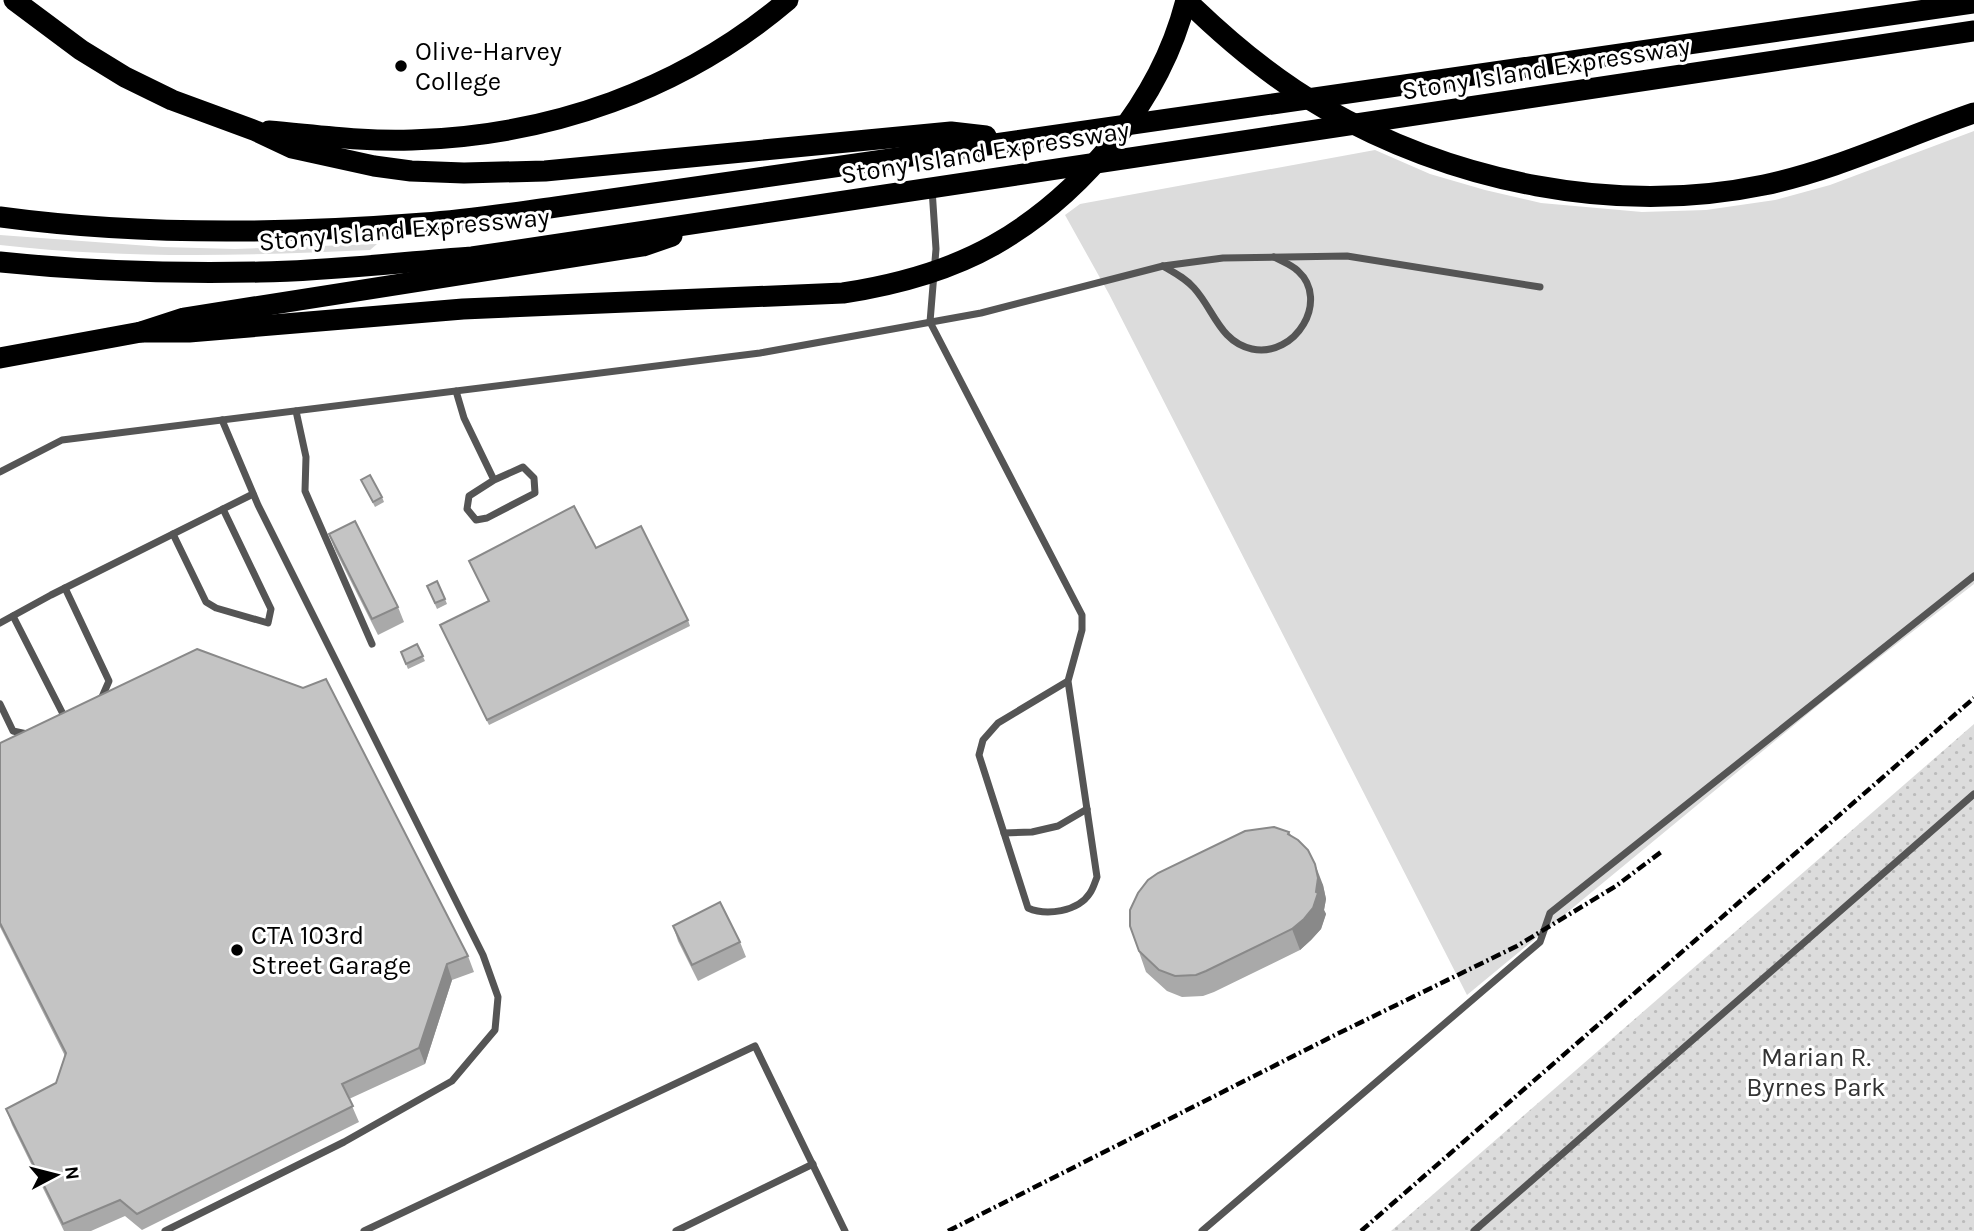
<svg xmlns="http://www.w3.org/2000/svg" width="1974" height="1231" viewBox="0 0 1974 1231" font-family="Karla,sans-serif">
<style>
.grass{fill:#dcdcdc}
.park{fill:url(#park-dots)}
.lines{fill:none;stroke-linecap:round;stroke-linejoin:round}
.service{stroke:#555;stroke-width:7}
.motorway{stroke:#000;stroke-width:21}
.rail{stroke:#000;stroke-width:4.5;stroke-dasharray:10 3.5 2 3.5;stroke-linecap:butt}
.wall{fill:#a9a9a9}
.shaded-wall{fill:#898989}
.building{fill:#c4c4c4;stroke:#898989;stroke-width:2}
.poi-dot{fill:#000;stroke:#fff;stroke-width:2.5}
.labels{text-anchor:middle;stroke-width:6;stroke-linejoin:round;paint-order:stroke}
.poi-label{font-size:26px;fill:#000;stroke:#fff;text-anchor:start}
.street-label{font-size:26px;fill:#000;stroke:#fff}
.park-label{font-size:26px;fill:#333;stroke:#fff}
</style>
<defs>
<pattern id="park-dots" width="8" height="8" patternUnits="userSpaceOnUse" patternTransform="scale(1.75)"><rect width="8" height="8" fill="#dcdcdc"/><path d="M2 2h.1M6 6h.1" fill="none" stroke="#bbb" stroke-width="1.8" stroke-linecap="round"/></pattern>
</defs>
<rect width="100%" height="100%" fill="#fff"/>
<g class="grass">
<polygon points="1974,131 1974,584 1827,698 1467,995 1109,294 1065,215 1080,204 1375,150 1430,174 1485,190 1541,203 1642,212 1706,210 1775,200 1830,185"/>
<path d="M0,235L163,247L235,249L377,244L370,250C246,256 124,259 0,245Z"/>
</g>
<polygon class="park" points="1974,724 1974,1231 1391,1231"/>
<g class="lines">
<g class="service">
<polyline points="1585,61 1589,87"/>
<path d="M932,189L936,249L930,322L1082,615V630L1068,681L1097,877C1095,882 1093,889 1090,893C1078,912 1046,916 1028,908L979,755L983,740L998,723L1068,681"/>
<path d="M1163,266C1175,273 1185,278 1194,288C1214,310 1220,342 1252,349C1296,358 1330,300 1298,271C1292,265 1281,261 1274,257"/>
<polyline points="456,391 464,418 494,480 523,467 534,478 535,493 487,518 476,520 467,509 469,496 494,480"/>
<polyline points="296,411 306,457 305,491 372,644"/>
<polyline points="0,472 62,440 760,353 981,313 1163,266 1223,258 1347,256 1540,287"/>
<polyline points="173,534 206,602 216,608 268,623 271,609 223,509"/>
<polyline points="65,588 109,681 102,697 98,700"/>
<polyline points="13,616 64,716"/>
<polyline points="0,623 51,595 253,494"/>
<polyline points="0,704 13,731 27,734"/>
<polyline points="1004,833 1032,832 1058,826 1087,809"/>
<polyline points="165,1231 344,1142 452,1081 495,1030 498,997 483,955 258,505 222,420"/>
<polyline points="364,1231 755,1046 845,1231"/>
<polyline points="676,1231 813,1164"/>
<polyline points="1202,1231 1540,942 1550,913 1974,576"/>
<polyline points="1474,1231 1974,794"/>
</g>
<g class="motorway">
<polyline points="14,0 81,50 125,77 172,100 256,131 292,148 374,166 411,171 464,173 545,171 951,132 986,136"/>
<path d="M1186,0C1227,40 1273,79 1324,108C1454,182 1615,216 1764,185C1836,170 1904,137 1974,113"/>
<path d="M269,131C316,135 365,142 412,140C549,136 682,90 788,0"/>
<path d="M0,217C140,236 283,234 424,223C468,220 512,213 556,207L1974,3"/>
<path d="M0,262C87,271 173,274 260,272C331,271 402,262 472,257L1974,31"/>
<path d="M141,332H189L463,309L843,293C895,285 948,271 994,245C1083,194 1161,100 1186,0"/>
<polyline points="0,358 141,332 184,318 643,246 672,236"/>
</g>
<g class="rail">
<polyline points="948,1231 1335,1035 1517,946 1616,886 1661,852"/>
<polyline points="1361,1231 1974,698"/>
</g>
</g>
<g class="wall">
<polygon points="361,480 382,497 384,502 375,507"/>
<polygon points="329,534 398,607 404,622 378,635 335,550"/>
<polygon points="596,548 688,620 690,626 489,725 440,625 489,601 469,561"/>
<polygon points="427,586 445,599 447,604 437,609"/>
<polygon points="417,644 425,661 408,669 401,652"/>
<polygon points="0,743 468,956 474,972 452,980 425,1064 349,1099 359,1122 142,1230 125,1216 91,1231 64,1231 12,1125 6,1109 56,1083 65,1056 0,927"/>
<polygon points="1289,832 1323,885 1326,899 1324,910 1326,914 1321,929 1311,940 1300,950 1214,992 1203,996 1182,997 1167,991 1146,972 1130,926"/>
<polygon points="673,926 740,942 746,957 698,981 678,941"/>
</g>
<g class="shaded-wall">
<polygon points="1315,864 1323,885 1326,899 1324,910 1326,914 1321,929 1311,940 1300,950 1292,929 1316,892"/>
<polygon points="447,964 452,980 425,1064 419,1048"/>
</g>
<g class="building">
<polygon points="370,475 382,497 373,502 361,480"/>
<polygon points="574,506 596,548 641,526 688,620 487,720 440,625 489,601 469,561"/>
<polygon points="355,521 398,607 372,619 329,534"/>
<polygon points="437,581 445,599 435,603 427,586"/>
<polygon points="417,644 423,656 406,664 401,652"/>
<polygon points="197,649 303,688 326,679 468,956 447,964 419,1048 342,1084 353,1106 137,1214 120,1200 63,1224 6,1109 56,1083 66,1053 0,923 0,743"/>
<polygon points="1274,827 1289,832 1288,834 1298,840 1308,850 1315,864 1318,878 1316,892 1318,893 1313,908 1304,919 1292,929 1206,971 1196,975 1175,976 1159,970 1139,951 1130,926 1130,910 1138,893 1148,880 1158,873 1245,831"/>
<polygon points="720,902 740,942 692,965 673,926"/>
</g>
<g class="poi-dot">
<circle cx="401" cy="66" r="7"/>
<circle cx="237" cy="950" r="7"/>
</g>
<g class="labels">
<g class="poi-label">
<text x="415" y="60">Olive-Harvey<tspan x="415" dy="30">College</tspan></text>
<text x="251" y="944">CTA 103rd<tspan x="251" dy="30">Street Garage</tspan></text>
</g>
<g class="street-label">
<text transform="translate(1546 68) rotate(-9)" y="9">Stony Island Expressway</text>
<text transform="translate(985 152) rotate(-9)" y="9">Stony Island Expressway</text>
<text transform="translate(404 229) rotate(-5)" y="9">Stony Island Expressway</text>
</g>
<g class="park-label">
<text x="1816" y="1066">Marian R.<tspan x="1816" dy="30">Byrnes Park</tspan></text>
</g>
</g>
<g transform="translate(56 1175) rotate(83)" stroke="#ffffff" stroke-width="5" paint-order="stroke">
<path d="M0-5L12 26L0 18L-12 26Z" fill="#000000"/>
<text y="-10" font-size="19" font-weight="bold" text-anchor="middle" fill="#000000">N</text>
</g>
</svg>
